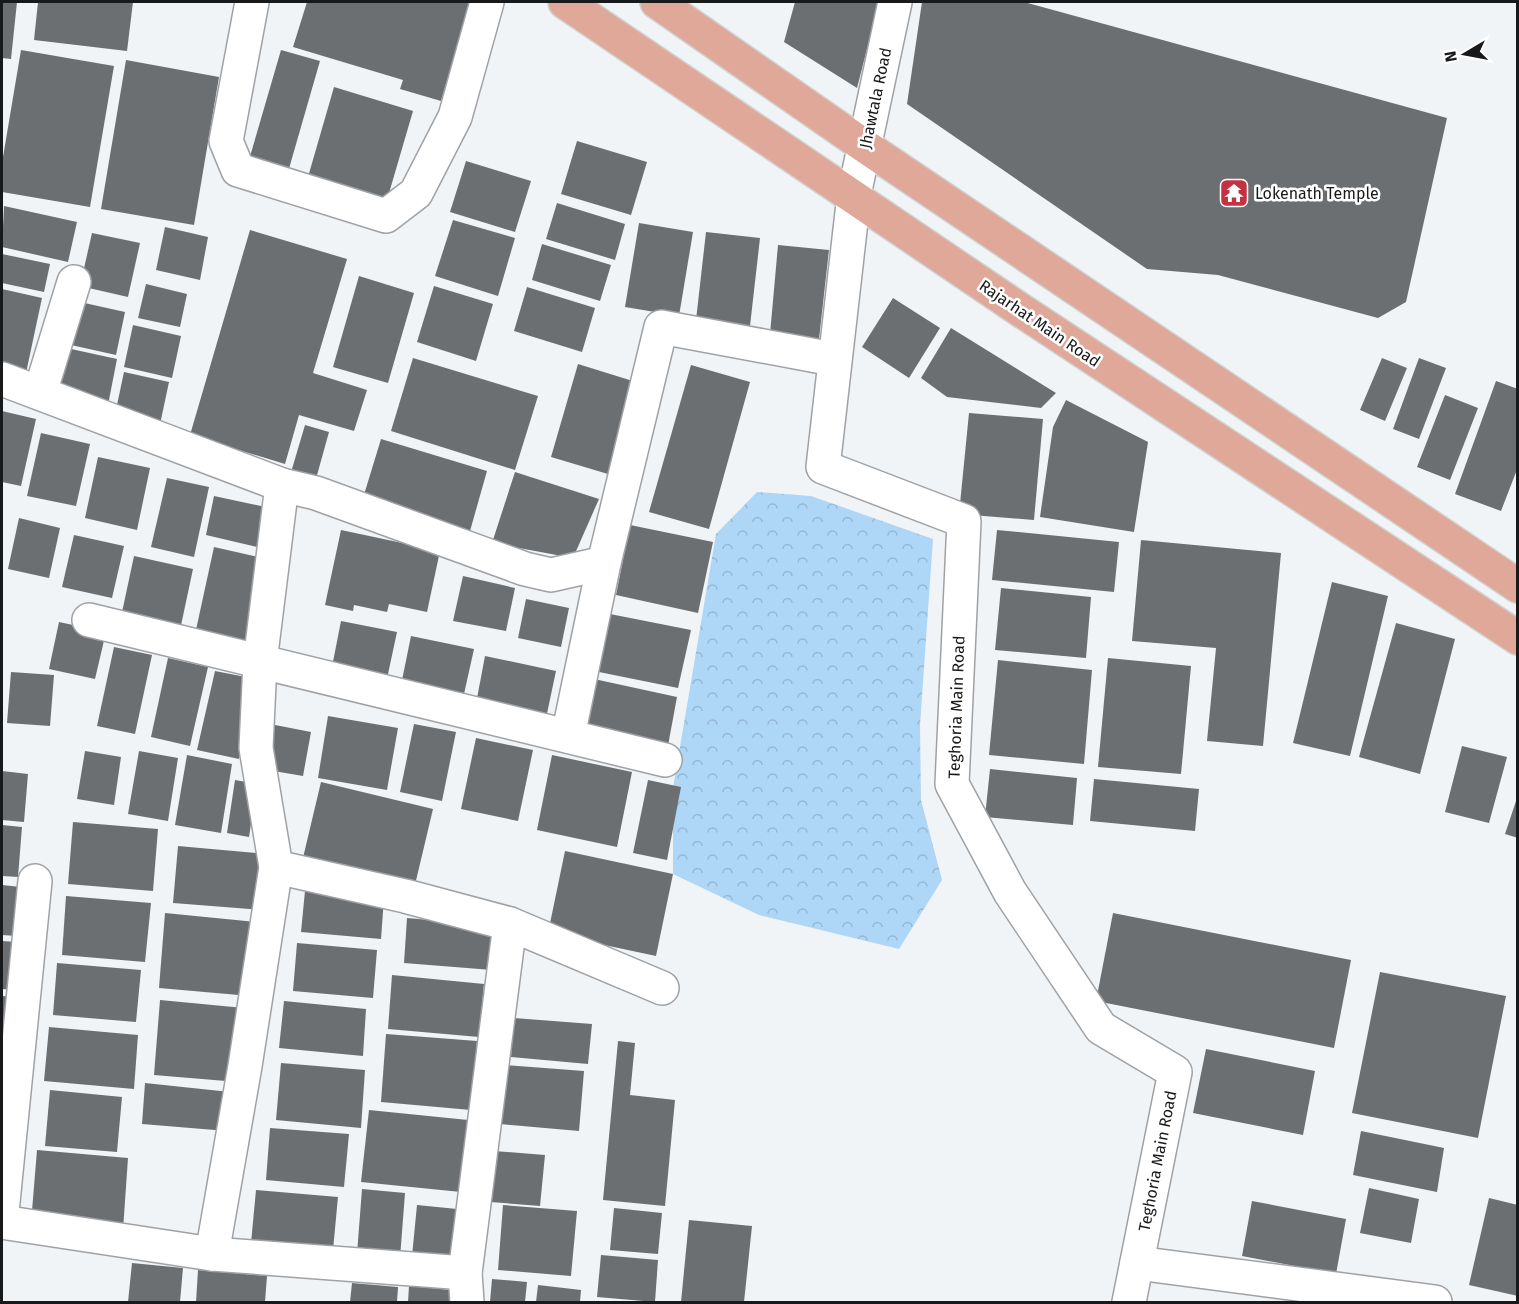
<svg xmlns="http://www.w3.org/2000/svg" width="1519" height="1304" viewBox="0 0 1519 1304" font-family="'Fira Sans',sans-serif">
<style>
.park{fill:url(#park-crowns)}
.building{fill:#6c6f72}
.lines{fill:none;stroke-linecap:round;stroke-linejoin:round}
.minor-casing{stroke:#9fa2a5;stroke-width:36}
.major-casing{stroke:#d1d1d1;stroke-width:36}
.minor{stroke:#fff;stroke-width:33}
.major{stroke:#dfa898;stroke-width:33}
.labels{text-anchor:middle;stroke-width:5;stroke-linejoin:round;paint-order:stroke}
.street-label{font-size:16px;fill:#18191a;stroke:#fff}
.poi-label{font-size:16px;fill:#18191a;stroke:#fff;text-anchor:start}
</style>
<defs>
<pattern id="park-crowns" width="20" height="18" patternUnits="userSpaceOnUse" patternTransform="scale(1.5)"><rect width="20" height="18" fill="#aed6f7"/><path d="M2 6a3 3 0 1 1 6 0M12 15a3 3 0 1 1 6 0" fill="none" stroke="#95b7d3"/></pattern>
</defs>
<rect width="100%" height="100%" fill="#f1f4f7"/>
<polygon class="park" points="757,492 811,496 933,539 920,725 921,800 942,880 899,949 759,915 673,874 673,788 716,534"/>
<g class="building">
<polygon points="2,2 17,2 11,59 2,58"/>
<polygon points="38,2 133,2 127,51 34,40"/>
<polygon points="307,2 470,2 441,101 400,89 403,80 293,47"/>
<polygon points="795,2 879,2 857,88 784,42"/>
<polygon points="922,2 1024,2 1447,118 1406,302 1378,318 1218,275 1147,269 907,104"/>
<polygon points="21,50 114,66 90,207 2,192 2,163"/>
<polygon points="281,50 320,61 288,172 249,160"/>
<polygon points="126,60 219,77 194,225 101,209"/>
<polygon points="334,87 413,111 387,200 308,177"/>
<polygon points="577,141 647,162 631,215 561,194"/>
<polygon points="466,161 531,181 515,232 450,212"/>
<polygon points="557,203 625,224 615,260 546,239"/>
<polygon points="4,206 77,222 68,262 2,247"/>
<polygon points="453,220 515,238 498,296 435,276"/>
<polygon points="639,223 693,232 679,316 625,307"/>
<polygon points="165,227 208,237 200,280 156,270"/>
<polygon points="250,230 347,259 313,373 367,390 354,431 299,415 285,464 190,435"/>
<polygon points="706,232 760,238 750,326 696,320"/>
<polygon points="92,233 140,243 128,297 80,286"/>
<polygon points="542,244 611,265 600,301 532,280"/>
<polygon points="778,245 829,250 819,339 770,334"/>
<polygon points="2,254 50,264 44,292 2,283"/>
<polygon points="359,276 414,293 388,383 333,367"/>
<polygon points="146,284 187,294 180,327 138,318"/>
<polygon points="434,286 493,304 476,361 417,342"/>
<polygon points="527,287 595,308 582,352 514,331"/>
<polygon points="2,289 42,298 26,373 2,367"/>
<polygon points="893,298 940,328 909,378 862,347"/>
<polygon points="71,300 125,312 116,355 62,343"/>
<polygon points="133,325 181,336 172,378 124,367"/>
<polygon points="951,328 1056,393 1041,408 947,397 921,378"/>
<polygon points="62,347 117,359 108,405 53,393"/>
<polygon points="413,358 538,396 515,470 391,431"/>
<polygon points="1382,358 1407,368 1385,421 1360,410"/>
<polygon points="1419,358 1446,368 1419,439 1393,429"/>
<polygon points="578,364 636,382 608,474 551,457"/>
<polygon points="691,365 750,382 709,529 649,512"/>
<polygon points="124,372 169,382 159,429 114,419"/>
<polygon points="1496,381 1518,389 1518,467 1501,511 1455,494"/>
<polygon points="1445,395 1478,408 1450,480 1417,467"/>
<polygon points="1066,400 1148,442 1134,532 1040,517 1053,427"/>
<polygon points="2,411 36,419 21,486 2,482"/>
<polygon points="969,413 1043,419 1034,520 959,514"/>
<polygon points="305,425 329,432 314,486 289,479"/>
<polygon points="41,433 90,444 76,506 27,496"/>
<polygon points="381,439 487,471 470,531 363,498"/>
<polygon points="98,457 150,468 137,530 85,518"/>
<polygon points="515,472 599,499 573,558 492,543"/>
<polygon points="167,478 209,487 194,557 151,547"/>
<polygon points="214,496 275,509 266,549 206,535"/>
<polygon points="19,518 60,528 49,578 8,569"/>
<polygon points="630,525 713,542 698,613 616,595"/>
<polygon points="341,530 440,551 427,612 389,604 387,612 354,605 353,611 325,605"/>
<polygon points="997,530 1119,542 1114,592 992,580"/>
<polygon points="74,535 124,546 112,598 62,587"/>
<polygon points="1141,540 1281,553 1263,746 1207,741 1216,648 1132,641"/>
<polygon points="214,547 267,559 247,651 194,639"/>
<polygon points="134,556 193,569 180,630 121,617"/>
<polygon points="463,576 515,588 506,631 453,621"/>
<polygon points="1332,582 1388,596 1350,756 1293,743"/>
<polygon points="1001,588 1091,597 1086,658 995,650"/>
<polygon points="526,599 569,608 561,647 518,638"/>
<polygon points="610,614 691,630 678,688 599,672"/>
<polygon points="341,621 397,632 385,688 330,677"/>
<polygon points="59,622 106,632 95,679 49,669"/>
<polygon points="1396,623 1455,639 1420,774 1359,757"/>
<polygon points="411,636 474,649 462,703 400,690"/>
<polygon points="114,647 152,655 135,734 97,726"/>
<polygon points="485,656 556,671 545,723 475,709"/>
<polygon points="168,658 208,667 190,746 151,737"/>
<polygon points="1108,658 1191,666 1181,774 1098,767"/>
<polygon points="998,660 1092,670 1084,764 989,755"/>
<polygon points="215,671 256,679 239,759 197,750"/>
<polygon points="11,672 54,675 50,726 7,723"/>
<polygon points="594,679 677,697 667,751 583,734"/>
<polygon points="328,716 398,728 387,790 318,778"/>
<polygon points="270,724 311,732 303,776 262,769"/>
<polygon points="414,724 456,732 442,801 400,792"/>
<polygon points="476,738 533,750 518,821 461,809"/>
<polygon points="1462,746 1507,757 1489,823 1445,812"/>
<polygon points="85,751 121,757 114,805 77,799"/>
<polygon points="139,751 178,758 168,821 128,814"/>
<polygon points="187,755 232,764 221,833 175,825"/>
<polygon points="552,755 632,772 617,847 537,830"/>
<polygon points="990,769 1077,778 1073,825 985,817"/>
<polygon points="2,771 28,774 24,822 2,820"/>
<polygon points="1094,779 1199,789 1195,831 1090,821"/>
<polygon points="235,780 257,784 249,837 227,833"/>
<polygon points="648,780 681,787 667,860 633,853"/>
<polygon points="321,782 433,809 414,889 302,862"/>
<polygon points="1518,795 1518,838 1505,834"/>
<polygon points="73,822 158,829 153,891 68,884"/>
<polygon points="2,825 22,827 18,877 2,876"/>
<polygon points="178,846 267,854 263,910 173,903"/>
<polygon points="565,851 673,874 656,956 548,933"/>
<polygon points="2,885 21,887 17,936 2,935"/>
<polygon points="305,891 384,898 381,939 301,932"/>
<polygon points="66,896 151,903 145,962 62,955"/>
<polygon points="165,913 257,922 250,996 159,988"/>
<polygon points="1113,913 1351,960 1334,1048 1096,1001"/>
<polygon points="407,918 496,926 492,970 404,963"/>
<polygon points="2,941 17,942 13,990 2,989"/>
<polygon points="297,943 377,950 373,998 293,991"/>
<polygon points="57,963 141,970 136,1022 53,1015"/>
<polygon points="1380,972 1506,996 1478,1138 1352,1113"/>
<polygon points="392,975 484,984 479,1037 388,1029"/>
<polygon points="2,996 16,997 2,1055"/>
<polygon points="160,1000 244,1008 238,1082 154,1075"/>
<polygon points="284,1001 366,1009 363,1056 279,1048"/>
<polygon points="514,1018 592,1024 588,1064 511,1057"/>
<polygon points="49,1027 138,1035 134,1089 44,1081"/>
<polygon points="386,1034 477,1041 471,1110 381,1102"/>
<polygon points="618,1041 635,1043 630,1095 675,1100 665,1206 603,1200"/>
<polygon points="1206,1049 1315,1071 1303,1135 1193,1113"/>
<polygon points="281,1063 365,1070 361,1128 276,1120"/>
<polygon points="505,1065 584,1071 579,1131 500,1124"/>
<polygon points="145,1083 230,1092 227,1131 142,1124"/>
<polygon points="50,1090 122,1097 117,1152 45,1146"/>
<polygon points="369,1110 468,1120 461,1192 361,1182"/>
<polygon points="270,1128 349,1134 344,1187 266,1180"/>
<polygon points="1361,1131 1444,1148 1437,1192 1353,1175"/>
<polygon points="37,1150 128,1158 123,1230 31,1223"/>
<polygon points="482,1150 545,1155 540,1206 478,1201"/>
<polygon points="1369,1188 1419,1199 1411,1243 1360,1233"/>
<polygon points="362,1189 405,1193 400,1258 357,1254"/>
<polygon points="256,1190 338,1197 333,1250 251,1243"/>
<polygon points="1489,1198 1518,1205 1518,1296 1469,1285"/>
<polygon points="1252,1201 1346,1219 1336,1274 1242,1256"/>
<polygon points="417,1205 457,1209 452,1259 412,1256"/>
<polygon points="503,1205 577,1211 571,1276 498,1270"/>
<polygon points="614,1208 662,1213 658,1254 610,1250"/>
<polygon points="689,1220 752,1226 744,1302 681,1302"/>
<polygon points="601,1255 658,1260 655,1302 597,1297"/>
<polygon points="132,1263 183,1268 180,1302 128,1302"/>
<polygon points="198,1270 267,1276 265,1302 196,1302"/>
<polygon points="492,1279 527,1282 525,1302 490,1302"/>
<polygon points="352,1283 398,1287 397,1302 350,1302"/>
<polygon points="538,1285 581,1290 580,1302 536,1302"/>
<polygon points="409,1286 451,1290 450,1302 408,1302"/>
</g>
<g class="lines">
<g class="minor-casing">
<g id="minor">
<polyline points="252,2 226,141 238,170 386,216 416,193 455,117 487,2"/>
<polyline points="895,2 854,195 823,467 964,521 952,784 1010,892 1101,1028 1175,1072 1129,1302"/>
<polyline points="2,379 282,485"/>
<polyline points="40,393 74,282"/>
<polyline points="89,620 665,760"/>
<polyline points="568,736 604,563"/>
<polyline points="276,867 405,896 510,924 662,988"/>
<polyline points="2,1212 35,881"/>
<polyline points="2,1222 212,1254 465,1273 467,1302"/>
<polyline points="212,1254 245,1066 276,867 256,748 260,662 282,485 316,493 525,569 551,575 604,563 661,327 833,359"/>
<polyline points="1137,1263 1435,1302"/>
<polyline points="465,1273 510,924"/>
</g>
</g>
<g class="major-casing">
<g id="major">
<polyline points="565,2 1022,311 1518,638"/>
<polyline points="657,2 866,147 1518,586"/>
</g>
</g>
<use href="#minor" class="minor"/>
<use href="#major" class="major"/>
</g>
<defs>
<g id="temple-square" transform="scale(1.5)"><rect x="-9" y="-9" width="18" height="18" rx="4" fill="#c23241" stroke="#fff"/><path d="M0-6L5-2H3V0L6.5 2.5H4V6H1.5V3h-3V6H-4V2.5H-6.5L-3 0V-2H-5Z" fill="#fff"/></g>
</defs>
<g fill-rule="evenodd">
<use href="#temple-square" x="1234" y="193"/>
</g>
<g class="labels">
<g class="street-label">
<text transform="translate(875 98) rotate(-78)" y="6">Jhawtala Road</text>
<text transform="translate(1040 323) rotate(34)" y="6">Rajarhat Main Road</text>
<text transform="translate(956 707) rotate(-88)" y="6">Teghoria Main Road</text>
<text transform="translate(1157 1161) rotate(-79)" y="6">Teghoria Main Road</text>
</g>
<g class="poi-label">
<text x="1255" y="199">Lokenath Temple</text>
</g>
</g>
<rect width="1519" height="1304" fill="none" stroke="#18191a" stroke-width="6"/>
<g transform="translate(1465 54) rotate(260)" stroke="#ffffff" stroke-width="4.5" paint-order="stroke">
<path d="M0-4.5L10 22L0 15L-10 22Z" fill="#18191a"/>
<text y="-9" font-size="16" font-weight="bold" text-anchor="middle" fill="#18191a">N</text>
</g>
</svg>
